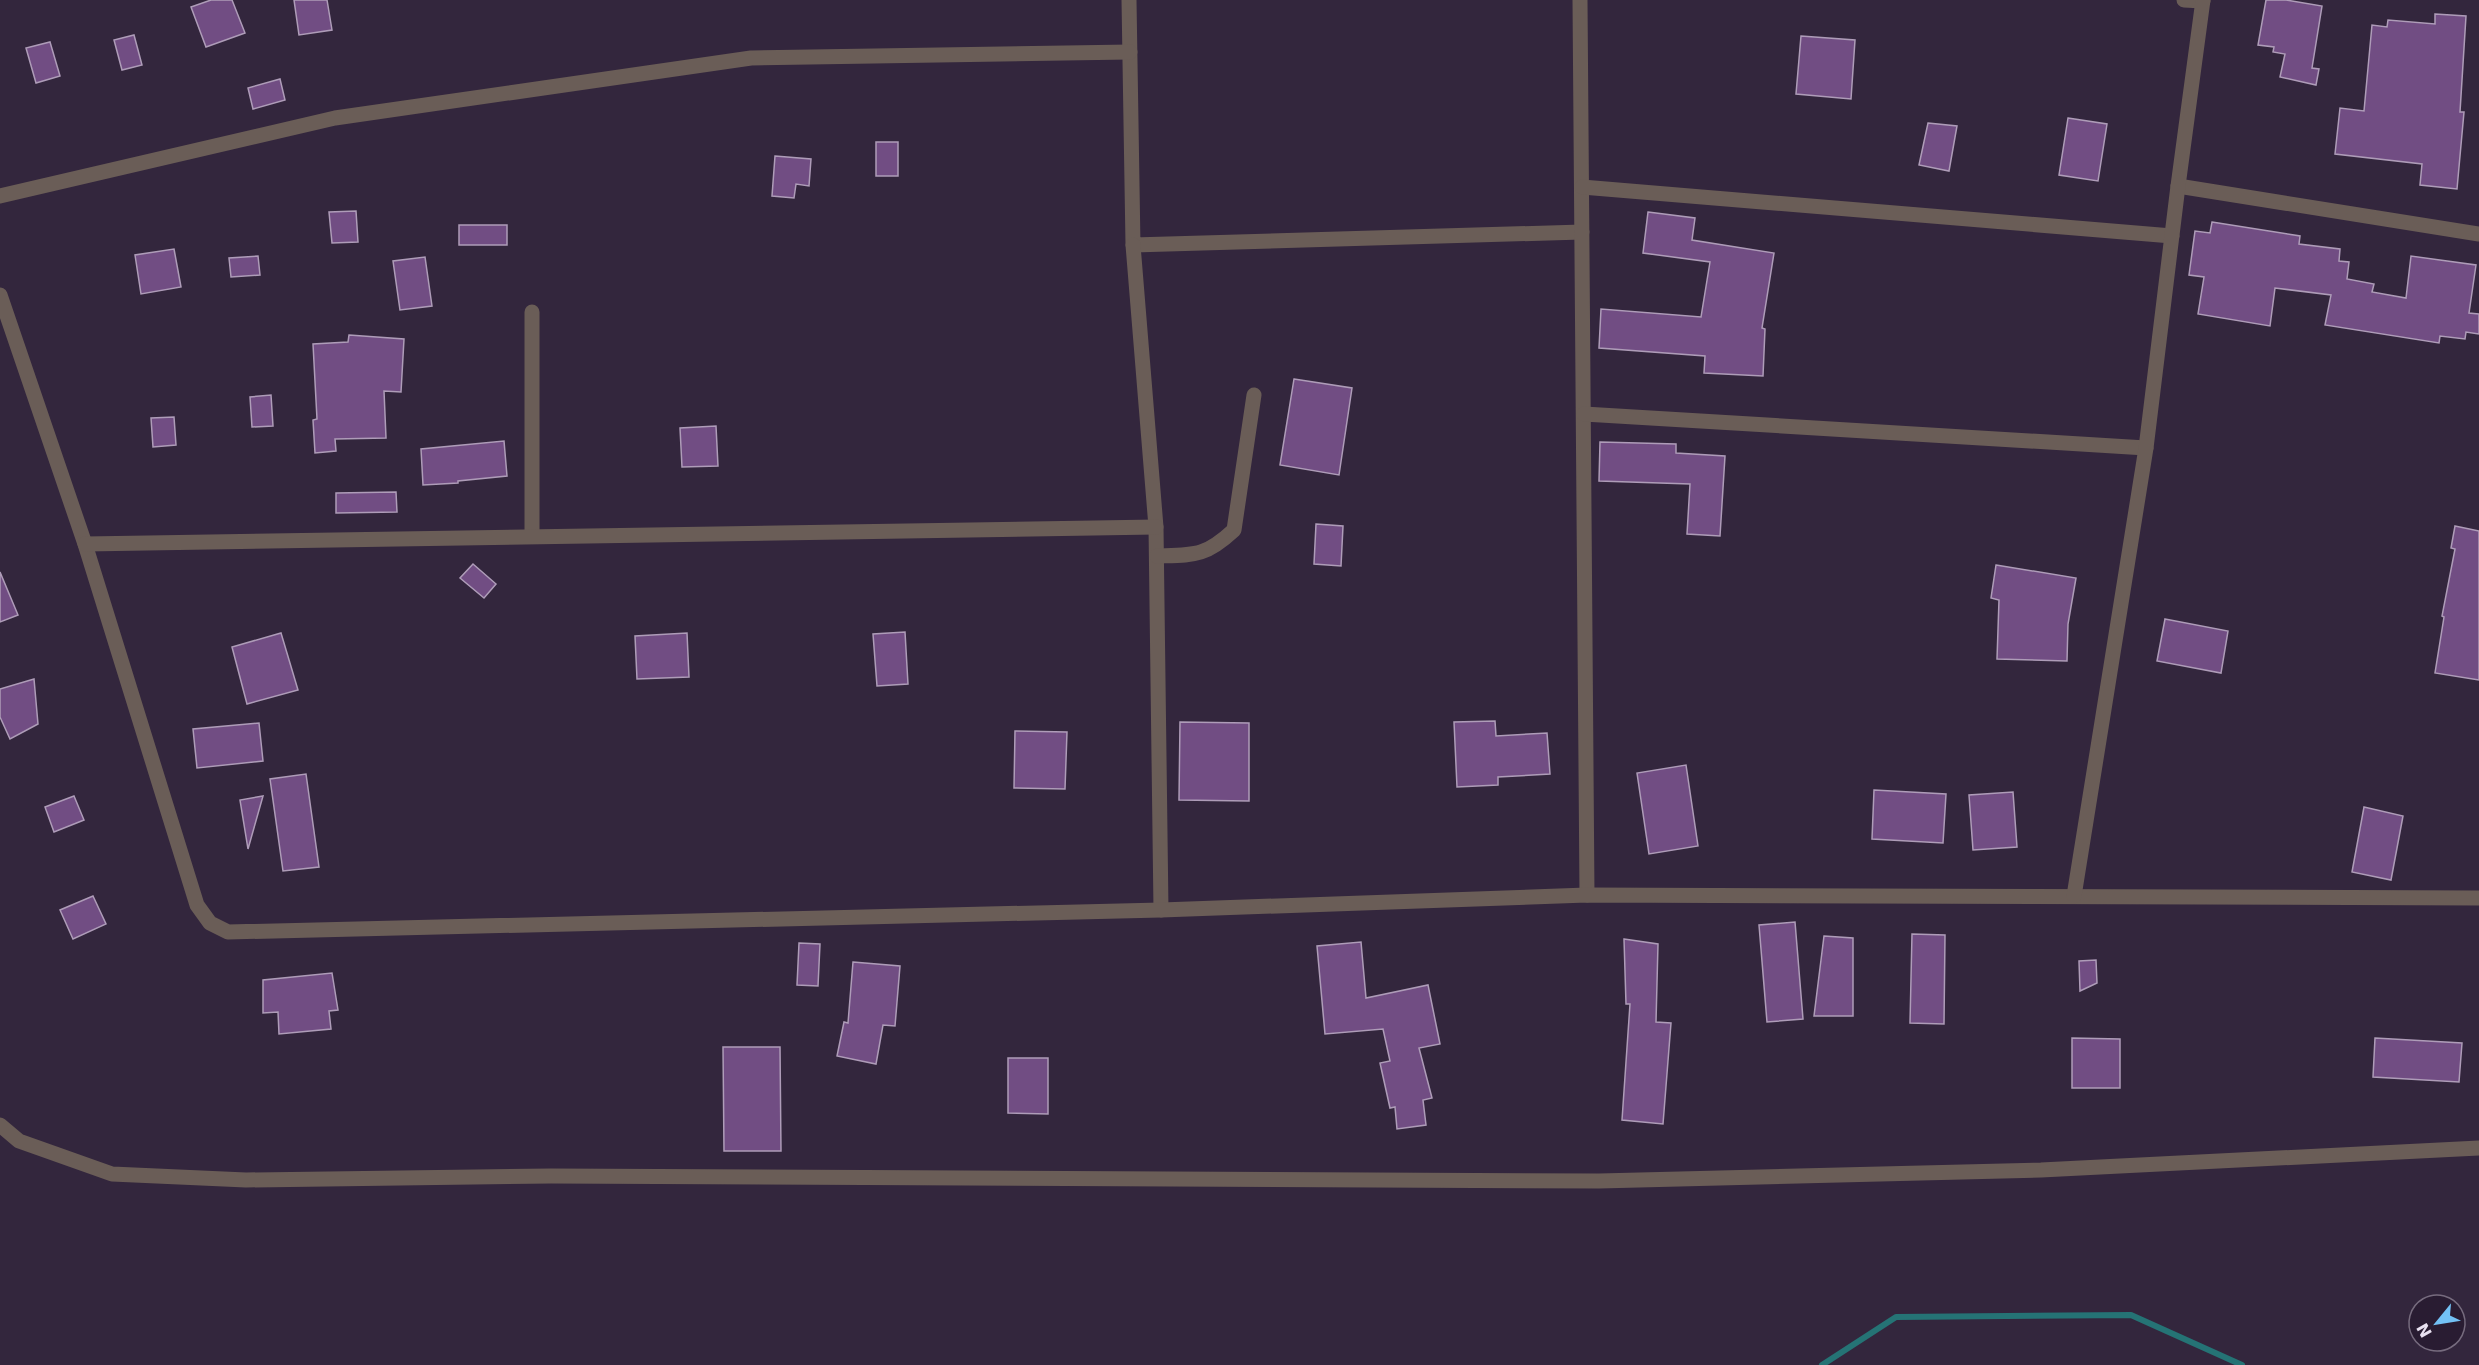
<svg xmlns="http://www.w3.org/2000/svg" width="2479" height="1365" viewBox="0 0 2479 1365" font-family="'DejaVu Sans',sans-serif">
<style>
.lines{fill:none;stroke-linecap:round;stroke-linejoin:round}
.stream{stroke:#257375;stroke-width:6}
.building{fill:#714d83;stroke:#ae9cb8;stroke-width:1.5}
.minor{stroke:#6a5d57;stroke-width:15}
</style>
<rect width="100%" height="100%" fill="#33263d"/>
<g class="lines">
<polyline class="stream" points="1822,1365 1896,1317 2131,1315 2242,1365"/>
</g>
<g class="building">
<polygon points="211,0 232,0 245,33 206,47 191,7"/>
<polygon points="294,0 327,0 332,30 299,35"/>
<polygon points="2266,0 2286,0 2322,6 2312,68 2319,69 2316,85 2280,77 2285,54 2273,52 2274,47 2258,45"/>
<polygon points="2435,14 2466,16 2460,112 2464,112 2457,189 2420,185 2422,164 2335,154 2340,108 2364,111 2372,25 2387,27 2388,20 2435,24"/>
<polygon points="134,35 142,65 122,70 114,40"/>
<polygon points="1801,36 1855,40 1851,99 1796,94"/>
<polygon points="50,42 60,76 36,83 26,48"/>
<polygon points="280,79 285,100 253,109 248,88"/>
<polygon points="2068,118 2107,124 2098,181 2059,175"/>
<polygon points="1928,123 1957,126 1949,171 1919,165"/>
<rect x="876" y="142" width="22" height="34"/>
<polygon points="775,156 811,159 809,186 796,184 794,198 772,196"/>
<polygon points="356,211 358,242 332,243 329,212"/>
<polygon points="1648,212 1695,218 1692,240 1774,253 1762,328 1765,329 1763,376 1704,373 1705,356 1599,348 1601,309 1701,317 1710,262 1643,253"/>
<polygon points="2212,222 2300,236 2299,244 2340,249 2339,261 2349,262 2347,279 2374,284 2372,292 2406,298 2411,256 2476,265 2469,313 2479,314 2479,334 2466,332 2465,339 2440,336 2439,343 2325,325 2331,295 2275,288 2270,326 2198,314 2204,277 2189,275 2195,231 2210,233"/>
<rect x="459" y="225" width="48" height="20"/>
<polygon points="174,249 181,287 141,294 135,255"/>
<polygon points="258,256 260,275 231,277 229,258"/>
<polygon points="425,257 432,306 400,310 393,261"/>
<polygon points="349,335 404,339 401,392 384,391 386,438 335,439 336,451 315,453 313,420 317,419 313,344 348,342"/>
<polygon points="1294,379 1352,388 1339,475 1280,465"/>
<polygon points="271,395 273,426 252,427 250,397"/>
<polygon points="174,417 176,445 153,447 151,418"/>
<polygon points="716,426 718,466 682,467 680,428"/>
<polygon points="504,441 507,476 458,481 458,483 423,485 421,449"/>
<polygon points="1600,442 1676,444 1676,453 1725,456 1720,536 1687,534 1690,484 1599,481"/>
<polygon points="396,492 397,512 336,513 336,493"/>
<polygon points="1316,524 1343,526 1341,566 1314,564"/>
<polygon points="2455,526 2479,531 2479,680 2435,673 2444,617 2442,616 2455,549 2451,548"/>
<polygon points="473,564 496,584 484,598 460,578"/>
<polygon points="1996,565 2076,578 2068,624 2067,661 1997,659 1999,600 1991,598"/>
<polygon points="0,572 18,615 0,622"/>
<polygon points="2165,619 2228,631 2221,673 2157,661"/>
<polygon points="905,632 908,684 877,686 873,634"/>
<polygon points="281,633 298,690 247,704 232,647"/>
<polygon points="687,633 689,677 637,679 635,636"/>
<polygon points="34,679 38,724 10,739 0,717 0,689"/>
<polygon points="1495,721 1496,736 1547,733 1550,774 1498,777 1498,785 1457,787 1454,722"/>
<polygon points="1180,722 1249,723 1249,801 1179,800"/>
<polygon points="259,723 263,761 197,768 193,729"/>
<polygon points="1015,731 1067,732 1065,789 1014,788"/>
<polygon points="1686,765 1698,846 1649,854 1637,773"/>
<polygon points="306,774 319,867 283,871 270,779"/>
<polygon points="1874,790 1946,794 1943,843 1872,839"/>
<polygon points="2013,792 2017,847 1973,850 1969,795"/>
<polygon points="74,796 84,820 54,832 45,807"/>
<polygon points="263,796 248,849 240,800"/>
<polygon points="2364,807 2403,816 2391,880 2352,872"/>
<polygon points="93,896 106,924 73,939 60,910"/>
<polygon points="1795,922 1803,1019 1767,1022 1759,925"/>
<polygon points="1912,934 1945,935 1944,1024 1910,1023"/>
<polygon points="1824,936 1853,938 1853,1016 1814,1016"/>
<polygon points="1624,939 1658,944 1656,1022 1671,1023 1663,1124 1622,1120 1630,1004 1626,1004"/>
<polygon points="1361,942 1366,998 1428,985 1440,1044 1419,1048 1432,1098 1423,1100 1426,1125 1397,1129 1395,1107 1390,1108 1380,1063 1390,1061 1383,1029 1325,1034 1317,946"/>
<polygon points="799,943 820,944 818,986 797,985"/>
<polygon points="2096,960 2097,983 2080,991 2079,961"/>
<polygon points="853,962 900,966 895,1026 883,1025 876,1064 837,1056 844,1022 848,1023"/>
<polygon points="332,973 338,1010 329,1011 331,1029 279,1034 278,1012 263,1013 263,980"/>
<polygon points="2072,1038 2120,1039 2120,1088 2072,1088"/>
<polygon points="2375,1038 2462,1043 2459,1082 2373,1077"/>
<polygon points="723,1047 780,1047 781,1151 724,1151"/>
<polygon points="1008,1058 1048,1058 1048,1114 1008,1113"/>
</g>
<g class="lines">
<g class="minor">
<polyline points="1129,0 1133,245 1582,232"/>
<polyline points="1580,0 1587,895"/>
<polyline points="2184,0 2203,1"/>
<polyline points="2178,186 2479,234"/>
<polyline points="1582,187 2172,236"/>
<polyline points="0,196 335,118 751,58 1130,52"/>
<polyline points="1133,245 1156,527 1161,910"/>
<polyline points="0,295 85,544 197,905 210,923 228,932 1161,910 1587,895 2479,898"/>
<polyline points="1584,414 2146,448"/>
<polyline points="532,536 532,312"/>
<polyline points="85,544 1156,527"/>
<path d="M1157,556C1194,555 1205,557 1234,530L1254,395"/>
<polyline points="2074,896 2146,448 2178,186 2203,0"/>
<polyline points="0,1125 19,1141 112,1174 246,1180 551,1176 1599,1181 2041,1170 2479,1148"/>
</g>
</g>
<g transform="translate(2437 1323) rotate(240)"><circle r="28" fill="#291c32" stroke="#766b7e" stroke-width="1.5"/>
<path d="M0-4.5L10 22L0 15L-10 22Z" fill="#73c1f5"/>
<text y="-9" font-size="16" font-weight="bold" text-anchor="middle" fill="#e9e1f1">N</text>
</g>
</svg>
